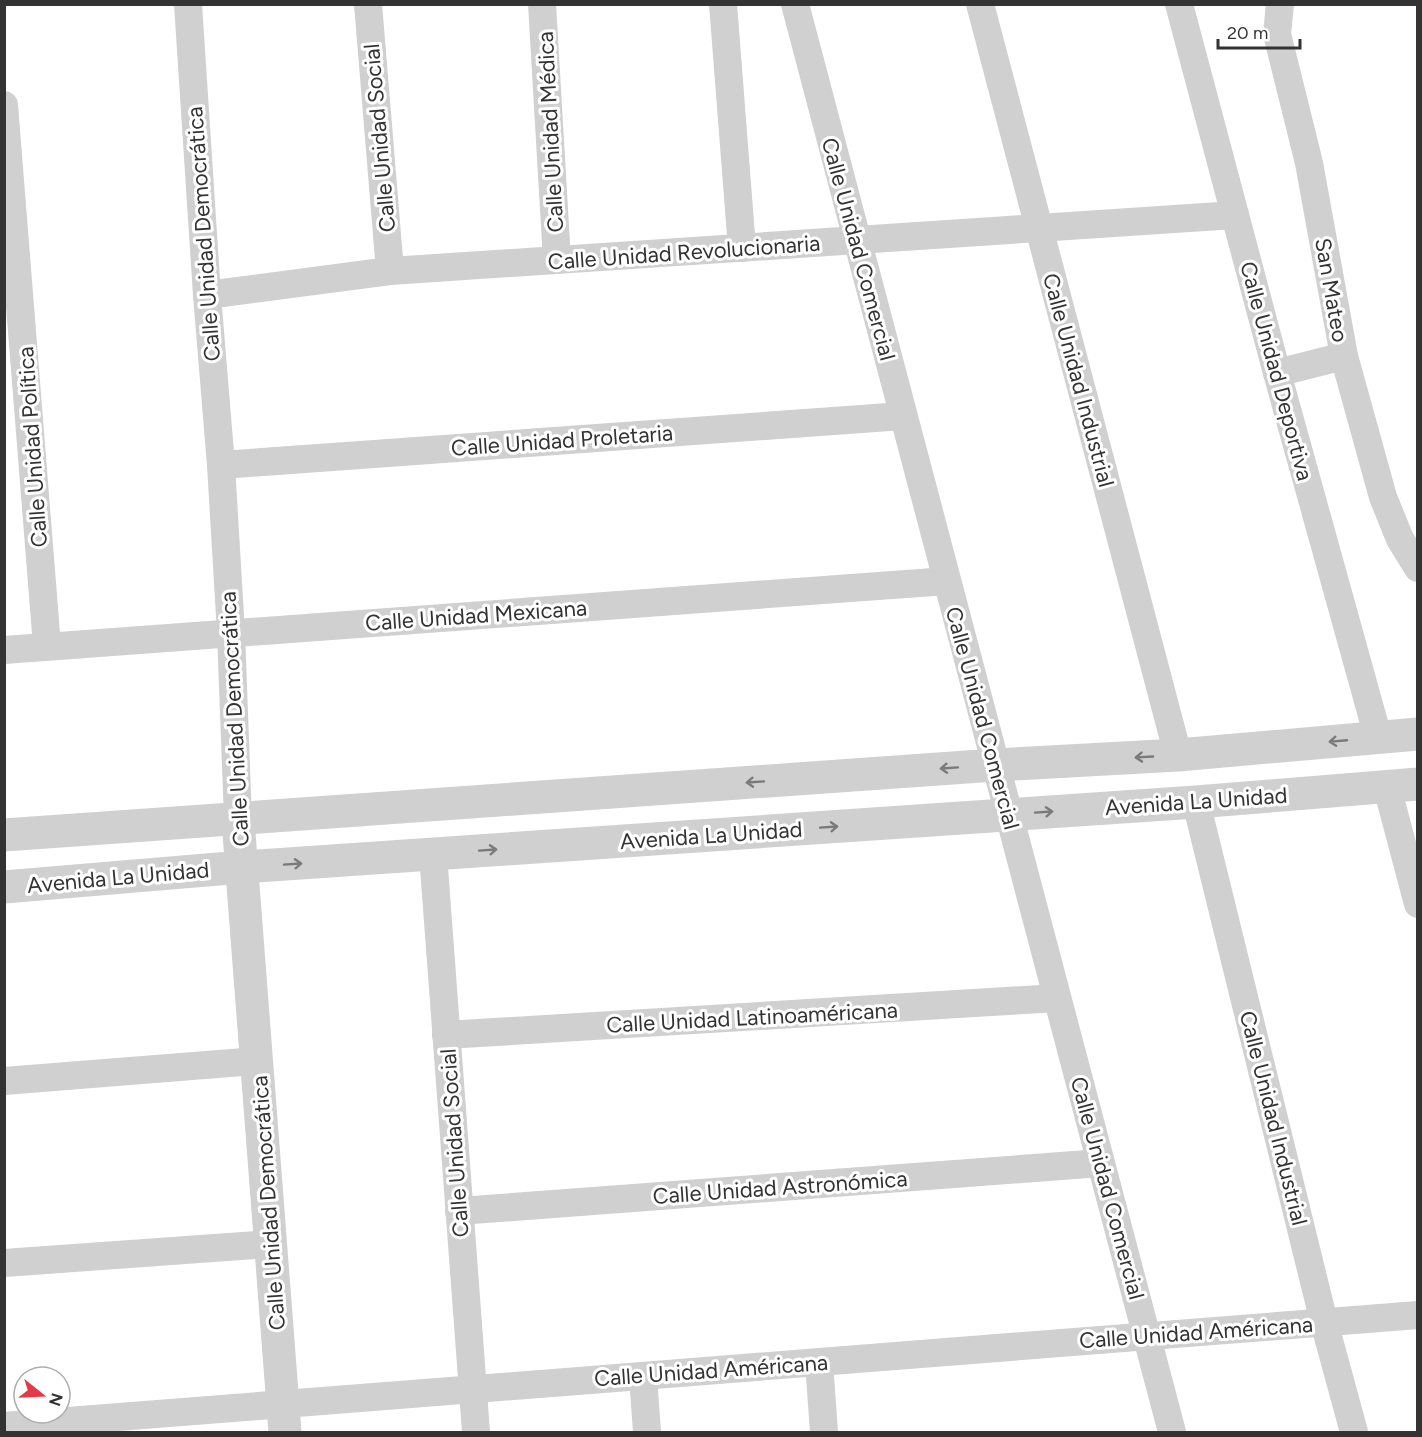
<svg xmlns="http://www.w3.org/2000/svg" width="1422" height="1437" viewBox="0 0 1422 1437" font-family="Figtree,sans-serif">
<style>
.lines{fill:none;stroke-linecap:round;stroke-linejoin:round}
.minor{stroke:#d0d0d0;stroke-width:28}
.tertiary{stroke:#d0d0d0;stroke-width:33}
.oneway{stroke:#7a7a7a}
.labels{text-anchor:middle;stroke-width:6;stroke-linejoin:round;paint-order:stroke}
.street-label{font-size:22px;fill:#333;stroke:#fff}
</style>
<rect width="100%" height="100%" fill="#fff"/>
<g class="lines">
<g class="minor">
<polyline points="188,4 207,295 221,465 231,633 238,820"/>
<polyline points="368,4 390,271"/>
<polyline points="542,4 557,260"/>
<polyline points="723,4 742,248"/>
<polyline points="795,4 1172,1432"/>
<polyline points="980,4 1178,755"/>
<polyline points="1179,4 1277,373 1378,737"/>
<polyline points="1280,4 1277,34 1309,163 1344,356 1383,497 1400,539 1418,568"/>
<polyline points="4,105 47,646"/>
<polyline points="207,295 390,271 1235,215"/>
<polyline points="1277,373 1344,356"/>
<polyline points="221,465 903,416"/>
<polyline points="4,650 947,581"/>
<polyline points="1387,787 1418,904"/>
<polyline points="1196,802 1324,1322 1354,1432"/>
<polyline points="433,854 476,1432"/>
<polyline points="446,1035 1057,998"/>
<polyline points="4,1081 257,1061"/>
<polyline points="459,1211 1101,1163"/>
<polyline points="4,1263 271,1244"/>
<polyline points="819,1362 824,1432"/>
<polyline points="643,1376 647,1432"/>
<polyline points="4,1426 1418,1315"/>
</g>
<g class="tertiary">
<polyline points="238,820 285,1432"/>
<polyline points="4,835 995,765 1178,755 1418,734"/>
<polyline points="4,887 242,867 1196,802 1418,784"/>
</g>
</g>
<defs><path id="oneway-shaft" d="M-6 0H5M1.5-3L5.5 0L1.5 3" fill="none" stroke-width="1.6" stroke-linecap="round" stroke-linejoin="round" transform="scale(1.5)"/></defs>
<g class="oneway">
<use href="#oneway-shaft" transform="translate(1338 741) rotate(175)"/>
<use href="#oneway-shaft" transform="translate(1144 757) rotate(177)"/>
<use href="#oneway-shaft" transform="translate(949 768) rotate(176)"/>
<use href="#oneway-shaft" transform="translate(755 782) rotate(176)"/>
<use href="#oneway-shaft" transform="translate(1044 812) rotate(-4)"/>
<use href="#oneway-shaft" transform="translate(829 827) rotate(-4)"/>
<use href="#oneway-shaft" transform="translate(488 850) rotate(-4)"/>
<use href="#oneway-shaft" transform="translate(293 864) rotate(-4)"/>
</g>
<g class="labels">
<g class="street-label">
<text transform="translate(550 132) rotate(-93)" y="8">Calle Unidad Médica</text>
<text transform="translate(379 138) rotate(-95)" y="8">Calle Unidad Social</text>
<text transform="translate(203 234) rotate(-94)" y="8">Calle Unidad Democrática</text>
<text transform="translate(859 249) rotate(75)" y="8">Calle Unidad Comercial</text>
<text transform="translate(684 252) rotate(-4)" y="8">Calle Unidad Revolucionaria</text>
<text transform="translate(1332 290) rotate(80)" y="8">San Mateo</text>
<text transform="translate(1277 371) rotate(75)" y="8">Calle Unidad Deportiva</text>
<text transform="translate(1079 380) rotate(75)" y="8">Calle Unidad Industrial</text>
<text transform="translate(562 440) rotate(-4)" y="8">Calle Unidad Proletaria</text>
<text transform="translate(32 447) rotate(-94)" y="8">Calle Unidad Política</text>
<text transform="translate(476 615) rotate(-4)" y="8">Calle Unidad Mexicana</text>
<text transform="translate(983 718) rotate(75)" y="8">Calle Unidad Comercial</text>
<text transform="translate(234 719) rotate(-93)" y="8">Calle Unidad Democrática</text>
<text transform="translate(1196 801) rotate(-4)" y="8">Avenida La Unidad</text>
<text transform="translate(711 835) rotate(-4)" y="8">Avenida La Unidad</text>
<text transform="translate(118 877) rotate(-5)" y="8">Avenida La Unidad</text>
<text transform="translate(752 1017) rotate(-3)" y="8">Calle Unidad Latinoaméricana</text>
<text transform="translate(1274 1118) rotate(76)" y="8">Calle Unidad Industrial</text>
<text transform="translate(454 1143) rotate(-94)" y="8">Calle Unidad Social</text>
<text transform="translate(780 1187) rotate(-4)" y="8">Calle Unidad Astronómica</text>
<text transform="translate(1108 1188) rotate(75)" y="8">Calle Unidad Comercial</text>
<text transform="translate(268 1203) rotate(-94)" y="8">Calle Unidad Democrática</text>
<text transform="translate(1196 1332) rotate(-4)" y="8">Calle Unidad Américana</text>
<text transform="translate(711 1370) rotate(-4)" y="8">Calle Unidad Américana</text>
</g>
</g>
<rect width="1422" height="1437" fill="none" stroke="#333333" stroke-width="12"/>
<g transform="translate(42 1395) rotate(108)"><circle r="28" fill="#ffffff" stroke="#adadad" stroke-width="1.5"/>
<path d="M0-4.5L10 22L0 15L-10 22Z" fill="#e63946"/>
<text y="-9" font-size="16" font-weight="bold" text-anchor="middle" fill="#333333">N</text>
</g>
<path d="M1218 39v9h82v-9" fill="none" stroke="#333333" stroke-width="3"/>
<text x="1227" y="39" font-size="18" fill="#333333" stroke="#ffffff" stroke-width="4.5" paint-order="stroke">20 m</text>
</svg>
